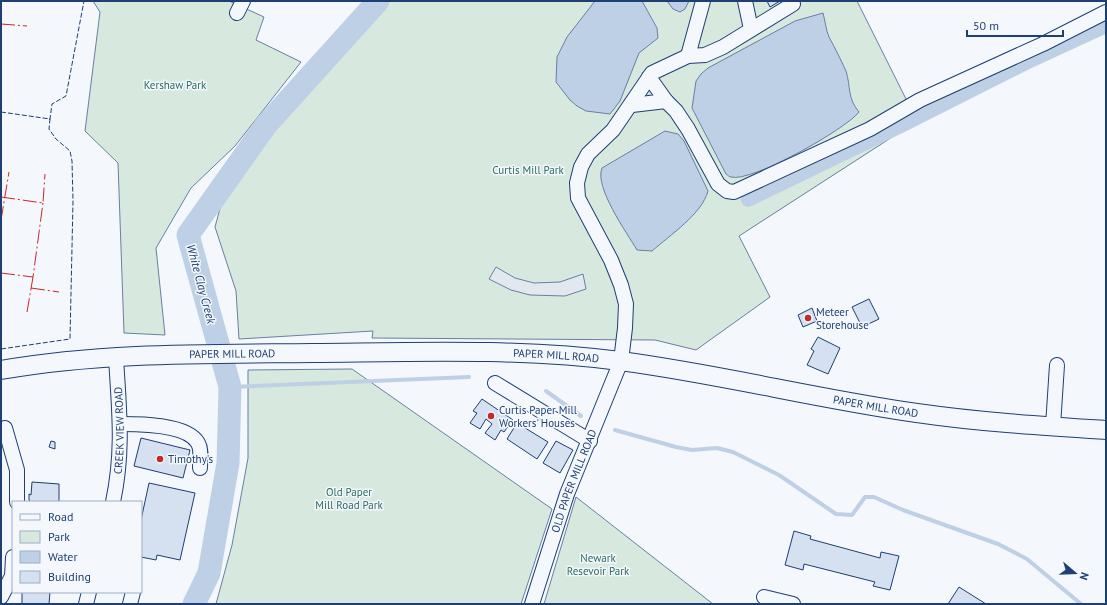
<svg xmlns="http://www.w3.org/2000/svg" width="1107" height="605" viewBox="0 0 1107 605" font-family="'PT Sans',sans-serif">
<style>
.green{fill:#d7e8df;stroke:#687fa3}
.parking{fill:#e3e8f0;stroke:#687fa3}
.water{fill:#bed0e5;stroke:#687fa3}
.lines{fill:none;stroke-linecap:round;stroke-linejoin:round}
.stream{stroke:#bed0e5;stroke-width:4}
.canal{stroke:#bed0e5;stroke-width:14}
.river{stroke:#bed0e5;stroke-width:23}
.building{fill:#d5e0f0;stroke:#1d3f73}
.minor-casing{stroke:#1d3f73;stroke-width:16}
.major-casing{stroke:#1d3f73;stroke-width:20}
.minor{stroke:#f4f7fb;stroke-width:14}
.major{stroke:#f4f7fb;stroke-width:18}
.fence{stroke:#1d3f73;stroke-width:1;stroke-dasharray:5 2;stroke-linecap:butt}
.power{stroke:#c62828;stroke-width:1;stroke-dasharray:14 3 2 3;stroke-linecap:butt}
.poi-dot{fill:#c62828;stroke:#f4f7fb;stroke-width:1.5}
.labels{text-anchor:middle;stroke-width:3;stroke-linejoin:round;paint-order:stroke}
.park-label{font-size:11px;fill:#2c6c60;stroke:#f4f7fb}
.poi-label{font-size:11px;fill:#1d3f73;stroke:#f4f7fb;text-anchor:start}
.street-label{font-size:11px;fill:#1d3f73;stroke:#f4f7fb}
.water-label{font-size:12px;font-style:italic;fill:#1d3f73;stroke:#f4f7fb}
</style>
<rect width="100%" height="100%" fill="#f4f7fb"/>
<g class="green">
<polygon points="93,1 229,1 264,17 256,40 301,62 235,146 191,188 156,248 165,335 124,333 118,163 85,131 100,12"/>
<polygon points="381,1 857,1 917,121 739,236 770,297 696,350 655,340 372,338 373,331 239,339 236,291 215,227 230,171 355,32"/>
<polygon points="352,369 552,509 521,604 216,604 232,545 248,458 248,370"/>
<polygon points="576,497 713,604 544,604"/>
</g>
<polygon class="parking" points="496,267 515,278 534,283 560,282 583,274 586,289 565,296 530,295 511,290 489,279"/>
<g class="water">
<polygon points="595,1 642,1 657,28 658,38 639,53 620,101 610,114 586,111 577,106 570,100 556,82 557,57 567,37"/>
<polygon points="667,1 689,1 685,9 680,12 673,9"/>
<path d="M823,13C825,20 826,30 829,37C835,48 841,60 846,71C851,87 847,98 859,112C846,129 751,183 731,177C729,177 728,175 726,174L692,108L696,81L701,74L708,68L795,21Z"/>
<path d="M665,131L678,134L684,141L708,191C702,214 670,235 652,251L637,250C627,233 594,187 602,168Z"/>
</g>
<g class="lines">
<g class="stream">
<polyline points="230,387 469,377"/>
<polyline points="546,391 581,416"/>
<polyline points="615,430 676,447 692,450 717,448 733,452 779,475 836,514 852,515 865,497 874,497 903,510 998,544 1027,559 1081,604"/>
</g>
<polyline class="canal" points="748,200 903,125 1026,63 1106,26"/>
<polyline class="river" points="194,604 209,573 228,463 230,387 188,235 266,125 378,1"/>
</g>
<g class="building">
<polygon points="767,1 780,1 770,7"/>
<polygon points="869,299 879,319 862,327 852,307"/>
<polygon points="812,308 817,321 803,327 798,315"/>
<polygon points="818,337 840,348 828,374 807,365 814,351 811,349"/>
<polygon points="482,399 513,420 504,432 501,430 495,440 485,433 492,424 486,419 480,429 470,423 477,413 473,411"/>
<polygon points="517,423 548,442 537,459 507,439"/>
<polygon points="141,438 190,450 183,478 134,466"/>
<polygon points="51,441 55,442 55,449 49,447"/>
<polygon points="556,441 573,450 560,473 543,463"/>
<polygon points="32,482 59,484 59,502 31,502 29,500 29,494 31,495"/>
<polygon points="149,483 195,493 180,560 157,555 156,560 141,557 141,520"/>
<polygon points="794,531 811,536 810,539 880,558 881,552 899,556 890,590 873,586 875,582 804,564 803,570 785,565"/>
<polygon points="959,587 986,604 948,604"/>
<polygon points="22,592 50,592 49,604 22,604"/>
</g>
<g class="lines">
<g class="minor-casing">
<g id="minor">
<polyline points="745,1 751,29"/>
<polyline points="237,13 243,1"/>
<polyline points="688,56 703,1"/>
<polyline points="666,101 676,111 688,129 718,184 727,191 734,192 870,129 920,100 1043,44 1106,12"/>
<polyline points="632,105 666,101 649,77"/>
<polyline points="495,383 590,441"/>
<path d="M121,424C140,424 187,424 198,443C202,450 200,460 200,468"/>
<polyline points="1053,426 1057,365"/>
<polyline points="5,428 17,470 17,502"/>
<path id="s1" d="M113,502C124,450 119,409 116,358"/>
<polyline points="1,597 12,576 13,557"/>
<polyline points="764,597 793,604"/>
<polyline points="86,604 89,592"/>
<polyline points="130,604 133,592"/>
<path id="s2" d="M532,604L567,494L621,361L625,328L626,304L621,285L611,260L578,198L577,183L581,167L588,154L613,130L652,73L688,56L705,55L723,47L793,4"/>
</g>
</g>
<g class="major-casing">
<g id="major">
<path id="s3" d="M1,370C104,352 209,354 313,353C415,352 518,348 620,361C720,374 817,399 917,413C979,422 1043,426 1106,430"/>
</g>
</g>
<use href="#minor" class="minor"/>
<use href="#major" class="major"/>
<g class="fence">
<polyline points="1,112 50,119 49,129 56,139 70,151 72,161 73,201 70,339 1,349"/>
<polyline points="49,119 50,119 52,104 66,96 84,1"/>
</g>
<g class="power">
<polyline points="1,24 27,26"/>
<polyline points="1,197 43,203 45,174"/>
<polyline points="1,220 9,172"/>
<polyline points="1,273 33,277 43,203"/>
<polyline points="31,288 59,292"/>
<polyline points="27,312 33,277"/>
</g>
</g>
<g class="poi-dot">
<circle cx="808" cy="318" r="4"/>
<circle cx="491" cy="416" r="4"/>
<circle cx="160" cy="459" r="4"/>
</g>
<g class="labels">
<g class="park-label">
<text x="175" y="89">Kershaw Park</text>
<text x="528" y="174">Curtis Mill Park</text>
<text x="349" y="496">Old Paper<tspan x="349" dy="13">Mill Road Park</tspan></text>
<text x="598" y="562">Newark<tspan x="598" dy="13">Resevoir Park</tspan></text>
</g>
<g class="poi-label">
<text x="816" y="316">Meteer<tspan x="816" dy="13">Storehouse</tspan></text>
<text x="499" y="414">Curtis Paper Mill<tspan x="499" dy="13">Workers' Houses</tspan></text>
<text x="168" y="463">Timothy's</text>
</g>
<g class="street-label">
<text dy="4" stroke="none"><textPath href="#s3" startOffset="232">PAPER MILL ROAD</textPath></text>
<text dy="4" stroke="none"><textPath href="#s3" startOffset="556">PAPER MILL ROAD</textPath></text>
<text dy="4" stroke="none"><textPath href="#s3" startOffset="880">PAPER MILL ROAD</textPath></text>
<text dy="4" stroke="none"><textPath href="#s1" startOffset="72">CREEK VIEW ROAD</textPath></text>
<text dy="4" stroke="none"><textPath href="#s2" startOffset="130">OLD PAPER MILL ROAD</textPath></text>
</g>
<g class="water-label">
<text transform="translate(201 284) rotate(75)" y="4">White Clay Creek</text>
</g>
</g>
<rect width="1107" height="605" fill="none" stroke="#1d3f73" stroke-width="4"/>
<rect x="12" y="501" width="130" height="92" fill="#f4f7fb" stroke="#9eadc5"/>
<rect x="20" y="514" width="20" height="6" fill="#f4f7fb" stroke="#9eadc5"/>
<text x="48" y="521" font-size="12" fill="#1d3f73">Road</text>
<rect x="20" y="531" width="20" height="12" fill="#d7e8df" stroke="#9eadc5"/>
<text x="48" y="541" font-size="12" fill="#1d3f73">Park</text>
<rect x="20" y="551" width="20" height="12" fill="#bed0e5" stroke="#9eadc5"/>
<text x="48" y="561" font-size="12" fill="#1d3f73">Water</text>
<rect x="20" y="571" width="20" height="12" fill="#d5e0f0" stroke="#9eadc5"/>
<text x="48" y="581" font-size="12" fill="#1d3f73">Building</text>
<g transform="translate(1075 573) rotate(109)" stroke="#f4f7fb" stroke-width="3" paint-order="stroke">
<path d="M0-3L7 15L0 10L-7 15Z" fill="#1d3f73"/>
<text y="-6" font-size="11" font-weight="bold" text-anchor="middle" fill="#1d3f73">N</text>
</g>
<path d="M967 30v6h96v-6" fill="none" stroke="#1d3f73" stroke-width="2"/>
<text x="973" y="30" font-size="12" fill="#1d3f73" stroke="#f4f7fb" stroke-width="3" paint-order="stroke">50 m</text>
</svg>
